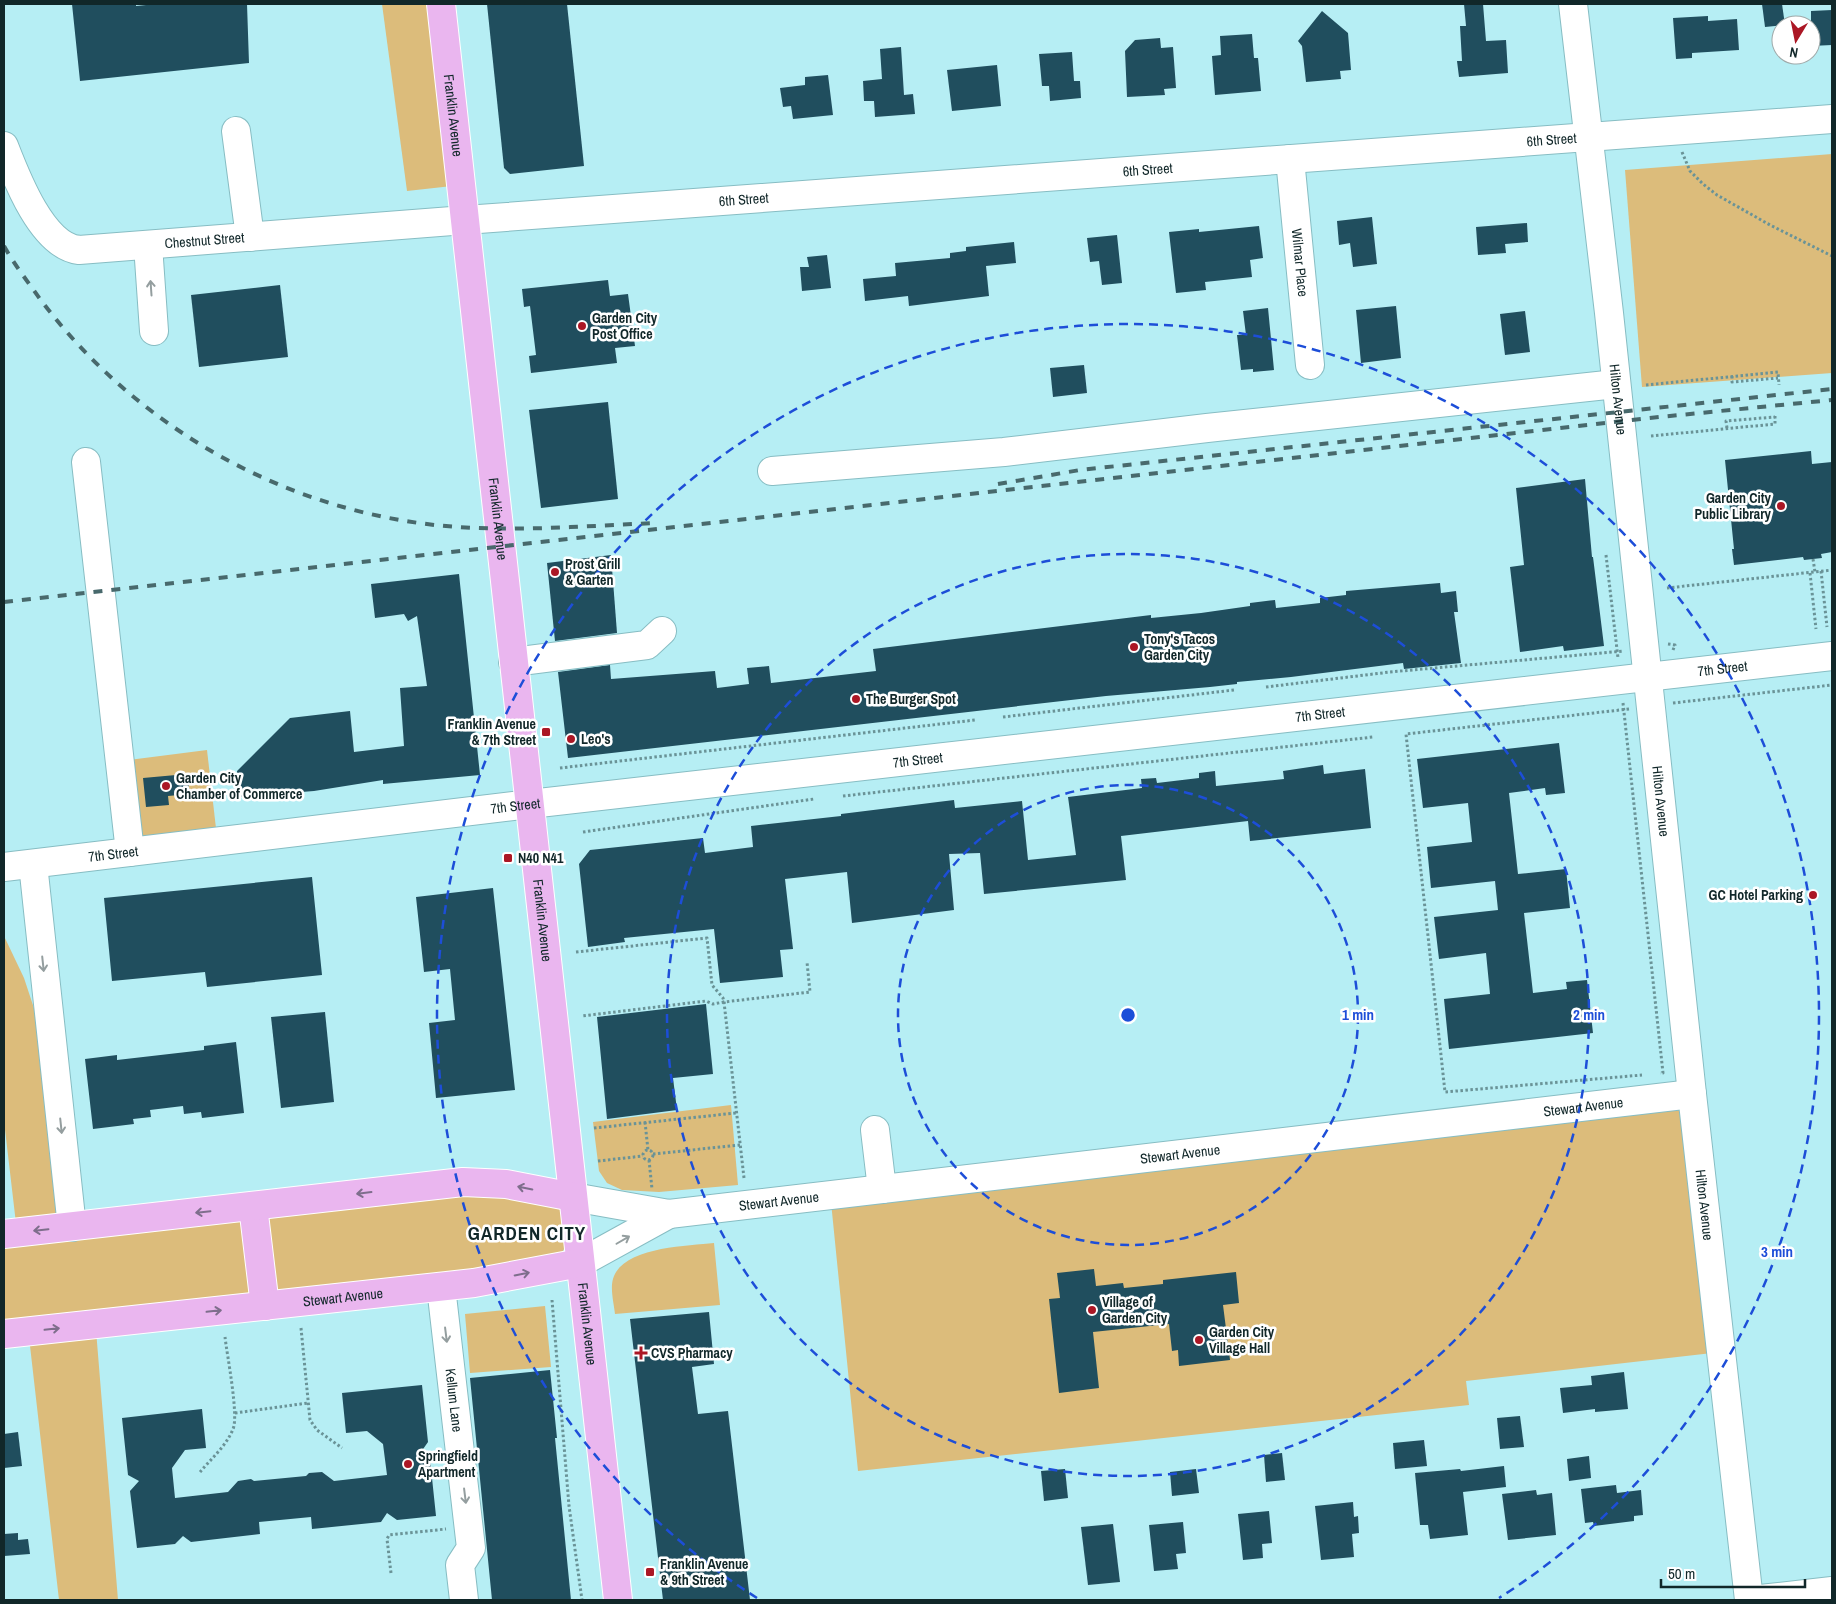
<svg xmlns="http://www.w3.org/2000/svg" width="1836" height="1604" viewBox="0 0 1836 1604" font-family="'Archivo Narrow',sans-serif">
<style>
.green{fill:#dcbc7b}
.building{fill:#204e5e}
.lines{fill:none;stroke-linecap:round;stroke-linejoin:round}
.minor-casing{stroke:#87bdc3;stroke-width:30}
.major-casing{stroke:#fff;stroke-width:30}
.path{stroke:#6a9397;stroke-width:3;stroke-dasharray:2.5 2.5;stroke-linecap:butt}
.minor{stroke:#fff;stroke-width:28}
.major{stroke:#eab6ef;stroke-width:28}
.rail{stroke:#48696c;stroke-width:4;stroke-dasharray:9 9;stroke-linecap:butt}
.oneway{stroke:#949e9f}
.oneway2{stroke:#7e6e8c}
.ring{fill:none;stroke:#1d4ed8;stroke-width:2.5;stroke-dasharray:9 6}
.poi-dot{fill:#ab1725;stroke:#fff;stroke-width:2}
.labels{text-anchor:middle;stroke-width:5;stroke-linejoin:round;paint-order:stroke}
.street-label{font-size:14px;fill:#112729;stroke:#fff}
.poi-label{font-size:14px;font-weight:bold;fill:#112729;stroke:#fff;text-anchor:start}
.district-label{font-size:19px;font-weight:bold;letter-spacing:1px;fill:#112729;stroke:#fff}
.centre{fill:#1d4ed8;stroke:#fff;stroke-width:2.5}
.ring-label{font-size:15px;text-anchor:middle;font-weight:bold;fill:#1d4ed8;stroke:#fff;stroke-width:5;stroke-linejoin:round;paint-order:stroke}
</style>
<rect width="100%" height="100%" fill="#b6eef4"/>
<g class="green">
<polygon points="382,4 441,4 461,185 407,191"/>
<polygon points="1832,154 1832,373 1642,387 1625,170"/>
<polygon points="207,750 217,837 131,847 121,761"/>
<polygon points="4,936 24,978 61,1090 82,1224 418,1187 562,1202 568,1241 560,1257 96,1330 118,1600 59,1600 29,1337 4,1339 4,1233 17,1232 4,1121"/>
<polygon points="1692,1094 1721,1352 1466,1381 1469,1405 858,1471 830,1192"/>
<polygon points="731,1105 738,1185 659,1192 622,1190 607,1183 599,1171 593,1122"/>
<path d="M714,1243L720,1305L615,1314C614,1304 610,1289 613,1279C622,1247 686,1246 714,1243Z"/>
<polygon points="545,1306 551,1367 470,1373 465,1314"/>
</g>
<g class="building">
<polygon points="72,4 136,4 136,6 156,4 247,4 249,63 80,81"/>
<polygon points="487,4 567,4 584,166 510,174 504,168"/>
<polygon points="1464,4 1483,4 1486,41 1506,40 1508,73 1459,77 1457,61 1462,61 1460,26 1466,26"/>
<polygon points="1762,4 1782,4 1785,25 1765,27"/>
<polygon points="1832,10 1832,45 1811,46 1811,11"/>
<polygon points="1322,11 1348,33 1351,70 1340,71 1341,79 1306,82 1302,46 1298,41"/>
<polygon points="1708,16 1708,21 1737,19 1739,50 1692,53 1692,58 1676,59 1673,18"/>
<polygon points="1252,34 1254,58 1258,58 1261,91 1215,95 1212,56 1221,55 1220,36"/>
<polygon points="1160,38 1161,48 1173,47 1176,88 1164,89 1165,95 1127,97 1125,51 1135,40"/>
<polygon points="901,47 904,95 913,94 915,114 875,117 874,101 864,101 863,81 882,79 880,49"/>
<polygon points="1072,52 1074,81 1080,81 1081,98 1050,101 1049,86 1042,86 1039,54"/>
<polygon points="997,65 1001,106 952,111 947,70"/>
<polygon points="828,75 833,115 793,119 791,106 783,107 780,88 805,85 805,77"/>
<polygon points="1372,217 1377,264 1353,267 1350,243 1339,245 1337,221"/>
<polygon points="1527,223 1528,242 1505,244 1506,253 1478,255 1476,227"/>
<polygon points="1259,226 1263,258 1250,260 1252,277 1205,282 1206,290 1176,293 1169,232 1199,229 1199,232"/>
<polygon points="1117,235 1122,283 1102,285 1099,261 1090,262 1087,238"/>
<polygon points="1014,242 1016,263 986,266 989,296 909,306 908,296 865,301 863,279 896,276 895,263 950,258 950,253 966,251 966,247"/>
<polygon points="827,255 831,288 802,291 800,267 809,267 807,257"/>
<polygon points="608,280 610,296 628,294 635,346 615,348 617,363 531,373 529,356 536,355 530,306 524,307 522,289"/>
<polygon points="280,285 288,357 199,367 191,295"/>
<polygon points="1396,306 1401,358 1361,363 1356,310"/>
<polygon points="1268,308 1274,370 1253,372 1253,369 1241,370 1237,335 1246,335 1243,311"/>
<polygon points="1525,311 1530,352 1505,355 1500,314"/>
<polygon points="1084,365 1087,393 1053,397 1050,368"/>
<polygon points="608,402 618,499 541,508 529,410"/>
<polygon points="1811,451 1812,464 1832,462 1832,552 1821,554 1822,558 1804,560 1803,557 1734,565 1732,549 1734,549 1725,460"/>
<polygon points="1585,479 1592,557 1593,557 1604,646 1564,651 1563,646 1520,652 1510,567 1524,565 1516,488"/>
<polygon points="611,555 617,633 555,641 547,563"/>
<polygon points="459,574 480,775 383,784 383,780 314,791 240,797 237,771 290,718 350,711 354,752 404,746 400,688 427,686 417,616 408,621 404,614 375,618 371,584"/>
<polygon points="1440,583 1441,593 1456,591 1458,612 1454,612 1461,663 1404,669 1403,663 1291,677 1237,682 1237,684 1210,687 1106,696 568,758 558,672 610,665 611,679 715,671 717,688 749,684 747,668 769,666 771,683 876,671 873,649 1151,615 1151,618 1201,613 1250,606 1250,603 1275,600 1276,608 1320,603 1320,598 1346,595 1346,591"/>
<polygon points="1559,743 1565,793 1546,795 1545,788 1509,793 1518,874 1566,869 1570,908 1524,913 1533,993 1567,989 1566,982 1587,980 1593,1033 1449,1049 1444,999 1490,994 1486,953 1439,959 1434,917 1498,910 1495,881 1431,888 1427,847 1472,842 1468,803 1423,808 1417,759"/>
<polygon points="1323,765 1324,774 1365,769 1371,828 1250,841 1248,821 1121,836 1126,880 984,894 980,853 949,854 954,910 852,923 847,872 785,879 793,949 780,950 783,977 720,983 714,929 624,938 625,942 588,947 579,864 590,850 703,838 705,853 753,847 751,826 841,816 841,814 954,800 955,808 1022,801 1028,860 1076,855 1068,797 1142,788 1141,779 1156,778 1157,783 1199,778 1199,773 1215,771 1216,786 1284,779 1283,771"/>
<polygon points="187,774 190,794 168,796 169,805 146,807 143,778"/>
<polygon points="312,877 322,975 207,987 205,972 112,981 104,898"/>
<polygon points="493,888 515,1090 436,1098 429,1023 455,1020 450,969 424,972 416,897"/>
<polygon points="706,1004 713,1074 673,1078 677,1110 607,1119 597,1017"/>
<polygon points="325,1012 334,1102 281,1108 271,1017"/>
<polygon points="236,1042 244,1113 202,1118 201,1112 184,1114 183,1106 150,1110 151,1117 133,1119 134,1124 93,1129 85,1059 117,1055 117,1060 204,1050 204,1046"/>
<polygon points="1094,1269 1096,1286 1123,1283 1124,1288 1163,1284 1163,1280 1236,1272 1239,1303 1223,1305 1230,1360 1179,1366 1178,1350 1172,1351 1169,1324 1093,1332 1099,1388 1059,1393 1049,1299 1060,1298 1057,1273"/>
<polygon points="709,1312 714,1364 692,1367 698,1414 728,1411 750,1600 663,1600 630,1319"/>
<polygon points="550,1370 557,1438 555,1438 571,1600 492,1600 470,1378"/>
<polygon points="1624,1372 1628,1409 1595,1412 1595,1409 1563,1413 1560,1388 1592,1385 1591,1376"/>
<polygon points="422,1385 428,1442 421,1452 430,1459 436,1516 397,1520 387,1513 381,1522 312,1529 311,1517 259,1522 260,1534 191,1542 183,1536 175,1544 137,1548 130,1491 139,1481 128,1475 122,1418 202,1409 206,1448 185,1450 172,1468 175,1498 228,1492 238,1481 251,1479 254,1481 306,1476 309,1473 322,1472 334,1481 387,1475 383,1444 367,1431 346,1433 342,1393"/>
<polygon points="1520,1416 1524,1447 1500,1449 1497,1418"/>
<polygon points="18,1432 22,1466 4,1468 4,1434"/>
<polygon points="1424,1440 1427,1466 1395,1469 1393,1443"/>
<polygon points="1282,1453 1285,1480 1266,1482 1264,1455"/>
<polygon points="1589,1456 1591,1478 1569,1481 1567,1459"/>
<polygon points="1504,1466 1506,1487 1463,1492 1468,1535 1430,1539 1428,1525 1420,1525 1415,1473 1460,1469 1461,1471"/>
<polygon points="1065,1469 1068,1498 1044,1501 1041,1471"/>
<polygon points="1196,1469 1199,1493 1172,1496 1170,1472"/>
<polygon points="1616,1485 1617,1493 1641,1490 1643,1515 1634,1516 1634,1521 1594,1526 1593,1522 1585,1523 1581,1489"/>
<polygon points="1536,1490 1537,1495 1552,1493 1556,1535 1508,1540 1502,1494"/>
<polygon points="1353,1502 1354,1517 1358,1516 1359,1533 1352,1534 1354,1557 1321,1560 1315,1506"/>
<polygon points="1269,1511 1272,1543 1262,1544 1263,1558 1243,1560 1238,1514"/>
<polygon points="1183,1522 1186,1553 1176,1554 1178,1569 1154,1571 1149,1525"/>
<polygon points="1113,1524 1120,1582 1088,1585 1081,1527"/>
<polygon points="18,1533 18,1540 28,1539 30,1554 4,1556 4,1534"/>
</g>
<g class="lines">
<g class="minor-casing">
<g id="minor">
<path id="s1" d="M1573,4L1609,313L1692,1094L1749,1600"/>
<polyline points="236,131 250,237"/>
<path id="s2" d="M4,146C16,177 42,246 79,250L465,220L1832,119"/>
<path id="s3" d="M1290,159L1310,365"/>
<polyline points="148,245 154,331"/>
<polyline points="86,462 130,852"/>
<polyline points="772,471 1004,452 1207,428 1616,384"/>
<polyline points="513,662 647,645 662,631"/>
<polyline points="33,864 72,1227"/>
<path id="s4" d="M4,867L530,804L1832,656"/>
<polyline points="875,1130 882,1189"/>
<path id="s5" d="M573,1197L669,1214L1692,1094"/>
<polyline points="580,1263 669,1214"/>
<path id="s6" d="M441,1287L471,1548L460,1565L464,1600"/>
<polyline points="1751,1600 1832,1591"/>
</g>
</g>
<g class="major-casing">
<g id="major">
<path id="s7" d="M441,4L618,1600"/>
<polyline points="253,1206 265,1306"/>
<polyline points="4,1234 463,1182 506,1184 573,1197"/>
<path id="s8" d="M4,1334L474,1283L580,1263"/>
</g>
</g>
<g class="path">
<polyline points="1682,152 1690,171 1703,184 1717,195 1770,225 1832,256"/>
<polyline points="1732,376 1732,382 1778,378"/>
<polyline points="1646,385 1778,372 1779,385"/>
<polyline points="1727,428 1726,421 1775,417"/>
<polyline points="1651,436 1775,424 1775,414"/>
<polyline points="1606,555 1618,658"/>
<polyline points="1813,559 1815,572"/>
<polyline points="1821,571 1827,627"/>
<polyline points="1810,573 1816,629"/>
<polyline points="1667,588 1832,570"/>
<polyline points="1668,644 1675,645 1673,650"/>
<polyline points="1266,687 1390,672 1624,651"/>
<polyline points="1623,703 1663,1073 1660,1073"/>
<polyline points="1673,703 1832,685"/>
<polyline points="1629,709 1406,734 1445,1092 1642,1075"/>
<polyline points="1003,717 1234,690"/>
<polyline points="560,768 975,720"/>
<polyline points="843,796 1373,737"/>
<polyline points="583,832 814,799"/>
<polyline points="576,952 707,938 712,985 723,998 724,1002 713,1004 706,1001 582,1016"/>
<polyline points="645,1122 648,1150"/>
<polyline points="594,1128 736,1113"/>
<circle cx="648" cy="1155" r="5"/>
<polyline points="653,1154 740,1145"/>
<polyline points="649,1160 652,1189"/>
<polyline points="598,1161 643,1156"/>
<polyline points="744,1178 724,1002 810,992 807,962"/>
<polyline points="552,1300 569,1506 582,1600"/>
<polyline points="301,1328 310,1420 317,1430 342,1448"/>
<polyline points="235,1413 308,1403"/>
<path d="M200,1472C211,1459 227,1445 233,1429C239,1416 227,1355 225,1337"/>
<polyline points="391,1573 387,1539 389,1535 446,1529"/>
</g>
<use href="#minor" class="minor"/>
<use href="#major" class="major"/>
<g class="rail">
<path d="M4,246C14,264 28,282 40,299C131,420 268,502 419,523C497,534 578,526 657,523"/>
<polyline points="998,484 1080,470 1832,389"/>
<polyline points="4,602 1649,418 1832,400"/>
</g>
</g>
<defs><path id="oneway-shaft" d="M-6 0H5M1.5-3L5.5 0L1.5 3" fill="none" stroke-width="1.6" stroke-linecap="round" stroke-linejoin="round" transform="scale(1.25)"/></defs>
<g class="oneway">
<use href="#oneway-shaft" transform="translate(151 288) rotate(-94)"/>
<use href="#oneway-shaft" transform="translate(43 964) rotate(84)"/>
<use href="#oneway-shaft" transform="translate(61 1126) rotate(84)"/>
<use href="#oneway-shaft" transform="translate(623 1240) rotate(-30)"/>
<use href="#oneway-shaft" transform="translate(446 1335) rotate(83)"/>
<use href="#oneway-shaft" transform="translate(465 1496) rotate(83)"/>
</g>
<g class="oneway2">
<use href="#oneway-shaft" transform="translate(525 1188) rotate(-168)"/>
<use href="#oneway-shaft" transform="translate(364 1193) rotate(173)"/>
<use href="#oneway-shaft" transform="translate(203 1212) rotate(174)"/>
<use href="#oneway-shaft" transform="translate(41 1230) rotate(174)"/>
<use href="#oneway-shaft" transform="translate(522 1274) rotate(-11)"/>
<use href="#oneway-shaft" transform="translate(214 1311) rotate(-6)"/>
<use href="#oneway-shaft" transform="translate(52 1329) rotate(-6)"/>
</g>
<g class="ring">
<circle cx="1128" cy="1015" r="230"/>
<circle cx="1128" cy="1015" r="461"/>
<path d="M757 1598A691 691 0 1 1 1499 1598"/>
</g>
<g class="poi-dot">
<circle cx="582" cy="326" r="5"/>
<circle cx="1781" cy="506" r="5"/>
<circle cx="555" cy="572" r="5"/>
<circle cx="1134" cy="647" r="5"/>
<circle cx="856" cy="699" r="5"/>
<rect x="541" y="727" width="10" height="10" rx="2.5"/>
<circle cx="571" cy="739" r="5"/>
<circle cx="166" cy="786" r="5"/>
<rect x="503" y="853" width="10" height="10" rx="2.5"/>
<circle cx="1813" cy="895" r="5"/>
<circle cx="1092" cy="1310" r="5"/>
<circle cx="1199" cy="1340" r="5"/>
<path d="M638.5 1345.5h5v5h5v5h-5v5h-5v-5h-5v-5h5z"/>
<circle cx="408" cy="1464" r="5"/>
<rect x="645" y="1567" width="10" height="10" rx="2.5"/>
</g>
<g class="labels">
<g class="street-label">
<text dy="5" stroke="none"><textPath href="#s7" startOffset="112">Franklin Avenue</textPath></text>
<text dy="5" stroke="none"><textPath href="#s2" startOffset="1610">6th Street</textPath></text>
<text dy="5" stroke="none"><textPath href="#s2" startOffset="1205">6th Street</textPath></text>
<text dy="5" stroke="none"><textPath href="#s2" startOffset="800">6th Street</textPath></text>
<text dy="5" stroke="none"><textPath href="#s2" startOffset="259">Chestnut Street</textPath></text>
<text dy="5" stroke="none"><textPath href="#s3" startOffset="104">Wilmar Place</textPath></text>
<text dy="5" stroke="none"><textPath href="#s1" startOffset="398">Hilton Avenue</textPath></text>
<text dy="5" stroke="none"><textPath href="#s7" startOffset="518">Franklin Avenue</textPath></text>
<text dy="5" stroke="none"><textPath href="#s4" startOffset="1730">7th Street</textPath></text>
<text dy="5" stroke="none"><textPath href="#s4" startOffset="1325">7th Street</textPath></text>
<text dy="5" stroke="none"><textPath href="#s4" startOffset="920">7th Street</textPath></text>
<text dy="5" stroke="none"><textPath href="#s1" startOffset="802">Hilton Avenue</textPath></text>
<text dy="5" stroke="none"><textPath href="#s4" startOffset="515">7th Street</textPath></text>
<text dy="5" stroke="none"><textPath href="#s4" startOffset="110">7th Street</textPath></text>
<text dy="5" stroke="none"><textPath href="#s7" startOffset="922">Franklin Avenue</textPath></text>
<text dy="5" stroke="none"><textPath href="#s5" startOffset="1018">Stewart Avenue</textPath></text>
<text dy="5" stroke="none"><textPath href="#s5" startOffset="612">Stewart Avenue</textPath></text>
<text dy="5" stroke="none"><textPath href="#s5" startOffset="208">Stewart Avenue</textPath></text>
<text dy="5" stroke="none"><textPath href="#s1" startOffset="1208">Hilton Avenue</textPath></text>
<text dy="5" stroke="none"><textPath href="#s8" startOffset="341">Stewart Avenue</textPath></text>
<text dy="5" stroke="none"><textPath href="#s7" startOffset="1328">Franklin Avenue</textPath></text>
<text dy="5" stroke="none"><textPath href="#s6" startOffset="114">Kellum Lane</textPath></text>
</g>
<g class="poi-label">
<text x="592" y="323">Garden City<tspan x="592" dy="16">Post Office</tspan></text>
<text x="1771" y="503" text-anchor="end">Garden City<tspan x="1771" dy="16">Public Library</tspan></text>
<text x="565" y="569">Prost Grill<tspan x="565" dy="16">&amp; Garten</tspan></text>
<text x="1144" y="644">Tony's Tacos<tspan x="1144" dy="16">Garden City</tspan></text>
<text x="866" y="704">The Burger Spot</text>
<text x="536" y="729" text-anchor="end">Franklin Avenue<tspan x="536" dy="16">&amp; 7th Street</tspan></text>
<text x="581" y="744">Leo's</text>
<text x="176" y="783">Garden City<tspan x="176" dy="16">Chamber of Commerce</tspan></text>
<text x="518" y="863">N40 N41</text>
<text x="1803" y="900" text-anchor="end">GC Hotel Parking</text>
<text x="1102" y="1307">Village of<tspan x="1102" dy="16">Garden City</tspan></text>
<text x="1209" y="1337">Garden City<tspan x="1209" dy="16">Village Hall</tspan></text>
<text x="651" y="1358">CVS Pharmacy</text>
<text x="418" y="1461">Springfield<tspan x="418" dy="16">Apartment</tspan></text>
<text x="660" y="1569">Franklin Avenue<tspan x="660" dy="16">&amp; 9th Street</tspan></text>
</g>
<g class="district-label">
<text x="527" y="1240">GARDEN CITY</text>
</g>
</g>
<circle cx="1128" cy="1015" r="8" class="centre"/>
<g class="ring-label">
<text x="1358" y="1020">1 min</text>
<text x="1589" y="1020">2 min</text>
<text x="1777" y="1257">3 min</text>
</g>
<rect width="1836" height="1604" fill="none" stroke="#112729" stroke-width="10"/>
<g transform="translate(1796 40) rotate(190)"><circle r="24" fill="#ffffff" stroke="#a0a9a9"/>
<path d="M0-4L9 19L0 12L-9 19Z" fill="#ab1725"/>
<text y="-8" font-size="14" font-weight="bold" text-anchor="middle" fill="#112729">N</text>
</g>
<path d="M1661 1579v8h144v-8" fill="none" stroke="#112729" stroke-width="2.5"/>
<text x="1668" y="1579" font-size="15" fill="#112729" stroke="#ffffff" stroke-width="4" paint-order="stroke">50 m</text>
</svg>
